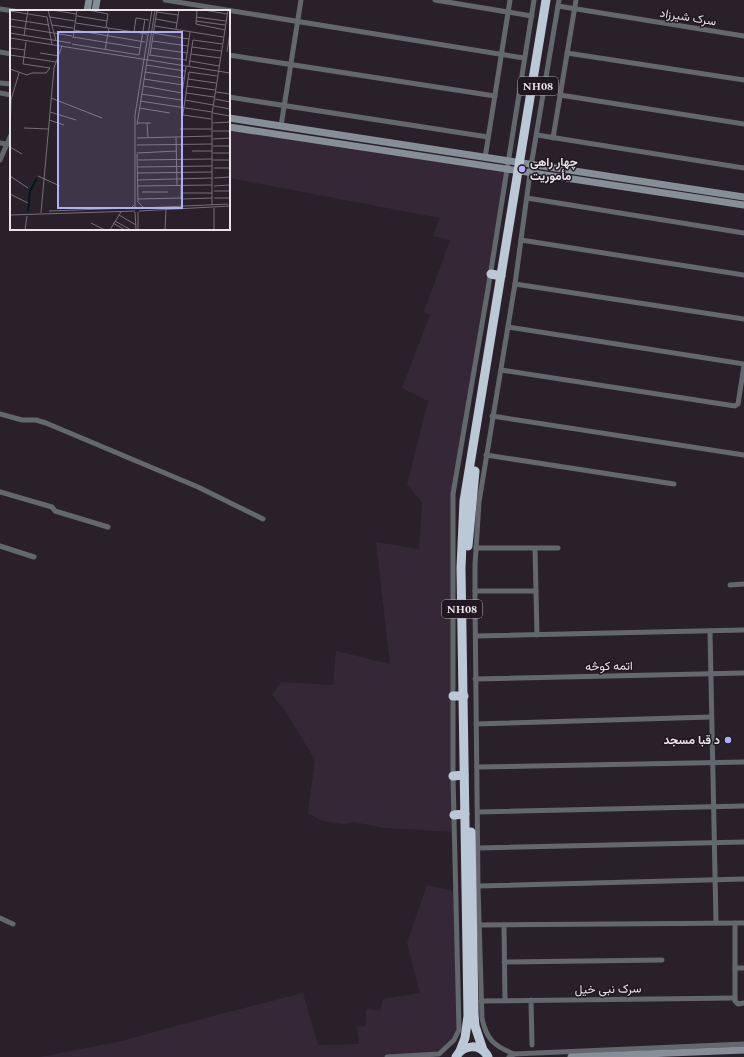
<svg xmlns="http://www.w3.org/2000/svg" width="744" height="1057" viewBox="0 0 744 1057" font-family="Spectral,Vazirmatn,serif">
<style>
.built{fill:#362736}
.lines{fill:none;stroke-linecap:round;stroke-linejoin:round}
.street{stroke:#63686d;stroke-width:5}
.secondary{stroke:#868f97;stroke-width:7}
.highway{stroke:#bbc8d5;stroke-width:9}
.poi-dot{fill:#b0aefa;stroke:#201721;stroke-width:1.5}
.labels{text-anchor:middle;stroke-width:3;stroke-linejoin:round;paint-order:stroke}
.shield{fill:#201721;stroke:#ada6ae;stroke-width:1}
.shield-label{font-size:11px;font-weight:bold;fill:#eae4ea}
.street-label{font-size:12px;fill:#eae4ea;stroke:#201721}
.poi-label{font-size:12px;font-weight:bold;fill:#eae4ea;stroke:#201721;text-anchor:start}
.inset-river{fill:none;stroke:#001a1e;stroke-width:2}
.inset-road{fill:none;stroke:#776e77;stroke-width:1}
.view{fill:#b0aefa;fill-opacity:0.15;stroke:#b0aefa;stroke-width:2}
.inset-edge{fill:none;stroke:#eae4ea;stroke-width:2}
</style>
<rect width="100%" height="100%" fill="#2a202a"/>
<g class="built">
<polygon points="229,127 507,169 453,494 454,832 384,828 354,822 343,824 322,821 308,813 315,760 284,709 272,695 281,682 333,685 336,651 390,664 376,542 419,549 422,502 407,484 428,401 402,388 430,315 424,312 450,240 433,236 440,218 229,178"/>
<polygon points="427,885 457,892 459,1030 454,1040 439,1054 387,1057 40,1057 122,1041 205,1018 303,993 318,1045 359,1044 357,1027 366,1026 366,1009 380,1011 383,999 420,993 407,943"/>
</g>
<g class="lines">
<g class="street">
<polyline points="165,0 524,58"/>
<polyline points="435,0 532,16"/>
<polyline points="558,6 744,36"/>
<polyline points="0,9 14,11"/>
<polyline points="0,52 11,54"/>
<polyline points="567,53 744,80"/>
<polyline points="229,55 495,96"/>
<polyline points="0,83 11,84"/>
<polyline points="0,93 11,95"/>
<polyline points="560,95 744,124"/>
<polyline points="229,97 488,137"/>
<polyline points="281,126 301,0"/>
<polyline points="537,135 744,168"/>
<polyline points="553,138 576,0"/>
<polyline points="0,143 7,144"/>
<polyline points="485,158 510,0"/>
<polyline points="0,160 11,135"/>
<polyline points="527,198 744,233"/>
<polyline points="521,240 744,275"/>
<polyline points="515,284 744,319"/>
<polyline points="508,327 744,364"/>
<polyline points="501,370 735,406 738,404 744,366"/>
<polyline points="0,414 22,420 36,420 46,423 198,487 263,519"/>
<polyline points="492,416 744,455"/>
<polyline points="486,455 674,484"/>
<polyline points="0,492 52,507 55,511 108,527"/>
<polyline points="0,546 34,557"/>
<polyline points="476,548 558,548"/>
<polyline points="535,549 537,635"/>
<polyline points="730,585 744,584"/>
<polyline points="475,591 536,591"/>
<polyline points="710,631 716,923"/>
<polyline points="476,636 744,630"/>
<polyline points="475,679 744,673"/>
<polyline points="476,724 711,717"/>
<polyline points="477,767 744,762"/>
<polyline points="478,812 744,806"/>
<polyline points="478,848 744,842"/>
<polyline points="478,886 744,879"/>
<polyline points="0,918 13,924"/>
<polyline points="735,923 735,1001 738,1004 744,1003"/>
<polyline points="480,925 744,923"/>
<polyline points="504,925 505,1000"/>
<polyline points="504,962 662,960"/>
<polyline points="735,968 744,968"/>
<polyline points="531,1000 532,1045"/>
<polyline points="481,1001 735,998"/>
<path d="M514,1054C494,1046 486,1039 482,1018L478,886L475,603V565L479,502L515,284L531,166L559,0"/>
<polyline points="387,1057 439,1054 454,1040 459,1030 453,776 453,494 488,289 534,0"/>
<polyline points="509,1057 514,1054 744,1044"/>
</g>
<g class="secondary">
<polyline points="87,11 89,0"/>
<polyline points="95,11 97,0"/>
<polyline points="229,118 744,197"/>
<polyline points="229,127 744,205"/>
<polyline points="571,1057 744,1050"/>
</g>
<g class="highway">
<polyline points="491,274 501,276"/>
<polyline points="468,546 475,471"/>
<polyline points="453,696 464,696"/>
<polyline points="453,776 464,775"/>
<polyline points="454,815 465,814"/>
<polyline points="471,832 474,1014 475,1026 483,1050"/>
<polyline points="460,1051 465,1038 468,1016 461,568 464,501 546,0"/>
<path d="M456,1057C463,1044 481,1043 488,1057"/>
</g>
</g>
<g class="poi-dot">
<circle cx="522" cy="169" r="4"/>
<circle cx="728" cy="740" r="4"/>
</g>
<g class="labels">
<g class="shield">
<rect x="518" y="77" width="40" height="18" rx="3"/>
<rect x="442" y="600" width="40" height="18" rx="3"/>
</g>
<g class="shield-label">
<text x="538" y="90">NH08</text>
<text x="462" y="613">NH08</text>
</g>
<g class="street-label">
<text transform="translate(688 17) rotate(9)" y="4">سرک شیرزاد</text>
<text transform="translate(609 666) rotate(-1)" y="4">اتمه کوڅه</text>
<text transform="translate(608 989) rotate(-1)" y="4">سرک نبی خیل</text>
</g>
<g class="poi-label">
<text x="530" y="166">چهار راهی<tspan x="530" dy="14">مأموریت</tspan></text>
<text x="720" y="744" text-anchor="end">د قبا مسجد</text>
</g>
</g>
<g transform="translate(10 10)">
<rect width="220" height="220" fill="#2a202a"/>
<path class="inset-river" d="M18,201L20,181L27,168"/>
<path class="inset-road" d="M38,0L46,31M42,0L66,4M78,0L98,4L96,18M187,0L186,14L215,20M194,0L217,4M0,1L37,7L42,35M147,2L168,5M67,6L97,11M40,7L65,11M186,7L216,11M0,9L39,15M146,9L167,13M186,11L215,15M66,13L137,24M42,15L63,18M0,16L62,26M145,16L213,27M166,19L169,0M64,20L135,32M124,22L126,8L139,10M0,23L61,33M143,23L179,29M14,26L18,0M63,27L130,38M0,28L220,63M63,28L67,0M142,31L178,36M16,32L13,54L40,58M62,34L129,45M182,37L211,41M0,38L15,40M141,38L177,43M95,40L99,18M217,42L220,22M30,43L49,46M181,44L210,48M0,45L46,52M129,45L135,9M139,45L176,50M140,45L147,0M176,51L180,22M180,51L209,56M136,55L175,61M179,56L183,30L212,34M0,59L17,65L22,63H36L40,58M135,62L174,68M179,62L207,66M134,69L173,75M178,69L206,73M133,76L172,83M177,76L205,80M206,82L220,84M176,83L204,87M131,84L171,90L176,57M41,88L92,108M205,89L220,92M175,90L203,95M130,91L202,102M204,96L220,99M129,98L160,103M40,102L66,110M203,103L220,106M173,105L201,109M39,110L54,115M172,111L179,62M127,113H141M137,113L138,128M203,113L220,112M127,115L145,0M14,118L38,119M170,119H202M203,121H220M0,126L1,90L9,63M166,127L167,176M127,128L202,126M203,129L220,128M127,135L202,134M203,136H220M0,137L12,144M182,141H202M127,143L167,141M203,143H220M127,144L128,192L134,198M128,150L202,149M203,150H220M128,157L202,156M204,158H220M128,163L202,162M0,166L18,178M28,166L50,176M204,168L220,167M128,170L202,168M128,176L202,175M171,176V189L202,188M204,176L220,175M204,181H220M132,182H158M171,183H202M0,184L18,193M204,188H220M128,189L171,188M202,195V104L218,0M125,197V105L142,0M132,198L218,194M204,198V220M39,201L121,198L124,195M129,201L220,196M125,202L126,220M128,202V220M31,203L44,58L52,36M0,205L125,201M109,205L126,215M105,211L121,220M81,213L95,220M103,213L115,220M15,220L17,206M100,220L111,202M155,220L156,199"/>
<path class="view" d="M48,22H172V198H48Z"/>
<rect width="220" height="220" class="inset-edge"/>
</g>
</svg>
